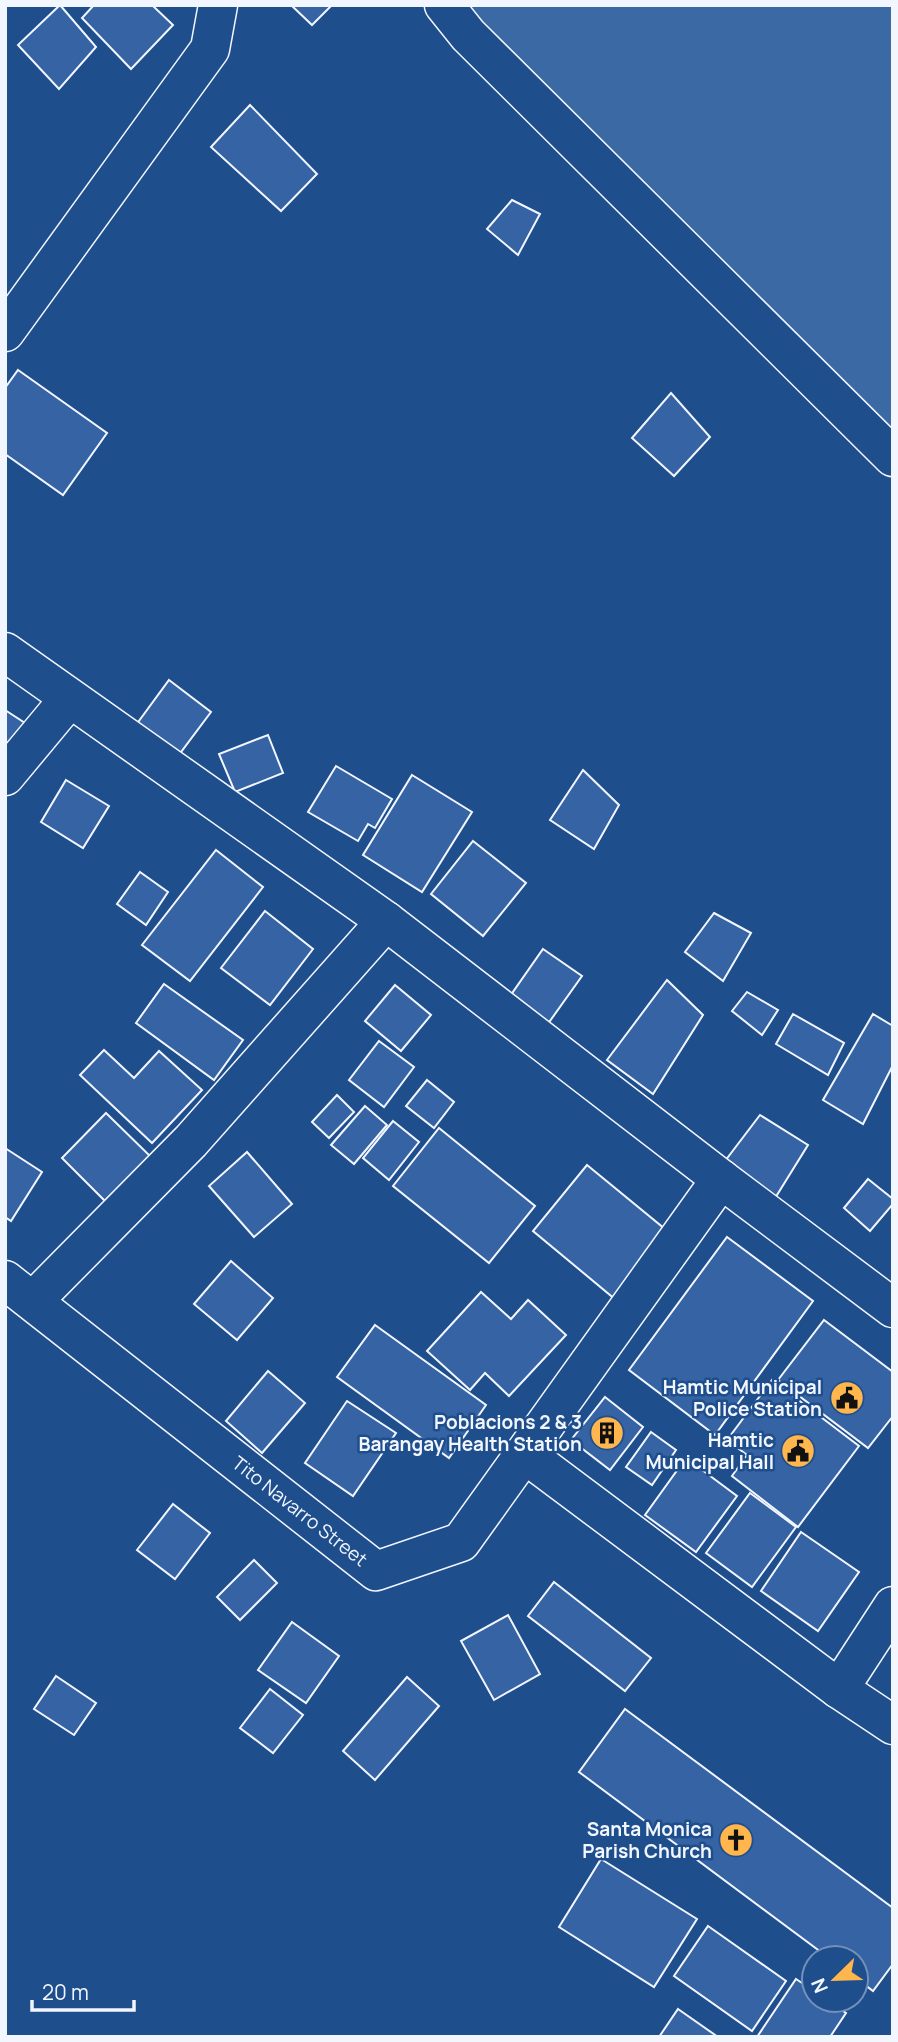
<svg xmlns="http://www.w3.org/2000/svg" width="898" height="2042" viewBox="0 0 898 2042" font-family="Manrope,sans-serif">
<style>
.water{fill:#3b69a3;stroke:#a8bbd7;stroke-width:2}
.building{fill:#3563a3;stroke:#f2f6ff;stroke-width:2}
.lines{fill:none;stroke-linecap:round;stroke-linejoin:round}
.minor-casing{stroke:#f2f6ff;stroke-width:41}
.major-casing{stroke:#f2f6ff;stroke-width:41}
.minor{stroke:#1f4e8c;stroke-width:38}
.major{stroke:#1f4e8c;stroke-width:38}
.labels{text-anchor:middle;stroke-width:5;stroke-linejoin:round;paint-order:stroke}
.poi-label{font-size:19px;font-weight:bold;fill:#f2f6ff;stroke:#1f4e8c;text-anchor:end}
.street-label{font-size:19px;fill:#f2f6ff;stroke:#1f4e8c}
</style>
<rect width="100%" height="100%" fill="#1f4e8c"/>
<polygon class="water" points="463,5 893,5 893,446"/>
<g class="building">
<polygon points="60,5 96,47 59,89 18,45"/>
<polygon points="94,5 152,5 173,25 131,69 82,18"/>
<polygon points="291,5 332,5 312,25"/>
<polygon points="250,105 317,174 281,211 211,147"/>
<polygon points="512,200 540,214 518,255 487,229"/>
<polygon points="18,370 107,433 63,495 5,454 5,388"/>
<polygon points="671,393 710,437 674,476 632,438"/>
<polygon points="169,680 211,712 178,756 136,725"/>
<polygon points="5,710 25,723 5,753"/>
<polygon points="268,735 283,773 235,792 219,754"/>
<polygon points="336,766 392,799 375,828 368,824 358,841 308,812"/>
<polygon points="583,770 619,805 594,849 550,820"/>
<polygon points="412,775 472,812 422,892 363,855"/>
<polygon points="66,780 109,806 83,848 41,822"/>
<polygon points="473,841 526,883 483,936 431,894"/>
<polygon points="216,850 263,887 190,981 142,945"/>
<polygon points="140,872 168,892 146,925 117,904"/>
<polygon points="265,911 313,949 270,1005 221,968"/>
<polygon points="714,913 751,933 723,981 685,952"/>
<polygon points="543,949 582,976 540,1035 501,1009"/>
<polygon points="667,980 703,1015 653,1094 607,1060"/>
<polygon points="164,984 243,1040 214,1080 136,1023"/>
<polygon points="395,985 431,1015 401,1051 365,1021"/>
<polygon points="747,992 778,1010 762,1035 732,1011"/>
<polygon points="793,1014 844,1043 828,1075 776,1044"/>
<polygon points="873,1014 893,1026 893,1065 863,1124 823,1100"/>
<polygon points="379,1041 414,1067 384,1107 349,1080"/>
<polygon points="104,1050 134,1078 159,1051 202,1090 152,1143 80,1075"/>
<polygon points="427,1080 454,1102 434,1128 406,1106"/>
<polygon points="337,1095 354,1112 329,1138 312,1122"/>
<polygon points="365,1106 387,1125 354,1164 331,1145"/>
<polygon points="106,1113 150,1156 106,1202 62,1158"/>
<polygon points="760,1115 808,1145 772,1203 722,1165"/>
<polygon points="393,1121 419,1142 389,1180 363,1158"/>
<polygon points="439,1128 535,1206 489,1263 393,1186"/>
<polygon points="5,1148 42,1172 11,1221 5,1217"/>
<polygon points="247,1152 292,1204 254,1237 209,1186"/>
<polygon points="587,1165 671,1234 616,1300 533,1231"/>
<polygon points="868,1179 893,1199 893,1204 870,1231 844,1208"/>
<polygon points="727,1237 813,1301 715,1435 629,1370"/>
<polygon points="231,1261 273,1298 237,1340 194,1304"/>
<polygon points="481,1292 511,1319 528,1300 566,1335 509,1396 485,1373 470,1390 427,1351"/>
<polygon points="824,1320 893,1372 893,1416 868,1448 778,1380"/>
<polygon points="375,1325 486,1405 449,1458 337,1377"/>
<polygon points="268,1371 305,1403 262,1453 226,1421"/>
<polygon points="772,1380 859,1446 798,1527 732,1476 747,1455 727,1440"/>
<polygon points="605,1397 643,1427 610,1470 571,1440"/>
<polygon points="347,1401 396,1433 353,1496 305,1463"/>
<polygon points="651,1432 676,1450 652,1485 626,1467"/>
<polygon points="686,1458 737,1496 696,1552 645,1515"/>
<polygon points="750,1493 796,1527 752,1587 706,1553"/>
<polygon points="173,1504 210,1533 175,1579 137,1550"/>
<polygon points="801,1532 859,1572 818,1631 761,1591"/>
<polygon points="254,1560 277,1583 240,1620 217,1597"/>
<polygon points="554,1582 651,1658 625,1691 528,1616"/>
<polygon points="508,1615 540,1674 494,1700 461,1641"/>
<polygon points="292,1622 339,1656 306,1703 258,1670"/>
<polygon points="56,1676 96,1703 74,1735 34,1709"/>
<polygon points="407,1677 439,1706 375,1780 343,1751"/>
<polygon points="270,1689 303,1715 273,1753 240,1728"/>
<polygon points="625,1709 893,1908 893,1964 873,1991 856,1978 856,1958 829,1958 579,1772"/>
<polygon points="601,1859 697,1919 654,1987 559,1927"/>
<polygon points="708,1926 786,1981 752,2031 674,1976"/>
<polygon points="796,1979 814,1991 814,2000 827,2000 846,2013 830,2037 757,2037"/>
<polygon points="678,2009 718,2037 659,2037"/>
</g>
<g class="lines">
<g class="minor-casing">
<g id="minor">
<polyline points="444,5 468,35 893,457"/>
<polyline points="5,332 210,49 218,5"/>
<polyline points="5,776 69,699"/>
<polyline points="5,1280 376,1571 461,1542 721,1179"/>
<polyline points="33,1301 191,1141 386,921"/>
<polyline points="525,1454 839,1689 893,1725"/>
<polyline points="839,1689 893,1606"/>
</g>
</g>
<g class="major-casing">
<polyline id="major" points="5,652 386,921 721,1179 893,1308"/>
</g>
<use href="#minor" class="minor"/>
<use href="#major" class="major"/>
</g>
<defs>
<g id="civic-disc" transform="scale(1.75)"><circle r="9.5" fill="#ffb74d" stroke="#1f4e8c"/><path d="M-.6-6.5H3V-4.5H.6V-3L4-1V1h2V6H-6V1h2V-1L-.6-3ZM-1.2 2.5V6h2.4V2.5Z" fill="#111"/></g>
<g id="building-disc" transform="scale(1.75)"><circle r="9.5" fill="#ffb74d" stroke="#1f4e8c"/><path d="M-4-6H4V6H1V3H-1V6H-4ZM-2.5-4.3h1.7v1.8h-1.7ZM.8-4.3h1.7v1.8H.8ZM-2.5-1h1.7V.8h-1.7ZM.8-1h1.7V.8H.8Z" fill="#111"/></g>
<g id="church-disc" transform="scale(1.75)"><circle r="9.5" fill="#ffb74d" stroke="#1f4e8c"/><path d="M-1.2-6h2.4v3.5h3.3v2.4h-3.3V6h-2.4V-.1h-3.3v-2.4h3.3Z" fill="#111"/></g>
</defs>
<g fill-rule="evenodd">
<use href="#civic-disc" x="847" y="1398"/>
<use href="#building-disc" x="607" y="1433"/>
<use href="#civic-disc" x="798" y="1451"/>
<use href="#church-disc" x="736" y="1840"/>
</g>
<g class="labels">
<g class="poi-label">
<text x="822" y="1394">Hamtic Municipal<tspan x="822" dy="22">Police Station</tspan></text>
<text x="582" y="1429">Poblacions 2 &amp; 3<tspan x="582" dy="22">Barangay Health Station</tspan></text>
<text x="774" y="1447">Hamtic<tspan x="774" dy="22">Municipal Hall</tspan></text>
<text x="712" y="1836">Santa Monica<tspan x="712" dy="22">Parish Church</tspan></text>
</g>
<g class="street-label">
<text transform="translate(300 1511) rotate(38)" y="7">Tito Navarro Street</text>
</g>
</g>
<rect width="898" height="2042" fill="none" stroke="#f2f6ff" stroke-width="14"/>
<g transform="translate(835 1979) rotate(247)"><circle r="33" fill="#1f4e8c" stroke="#7391ba" stroke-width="2"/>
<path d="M0-5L12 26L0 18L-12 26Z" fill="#ffb74d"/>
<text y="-10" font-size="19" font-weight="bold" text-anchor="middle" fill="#f2f6ff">N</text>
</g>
<path d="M32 2000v10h102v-10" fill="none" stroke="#f2f6ff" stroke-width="3.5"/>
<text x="42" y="2000" font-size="21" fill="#f2f6ff" stroke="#1f4e8c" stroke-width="5" paint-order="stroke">20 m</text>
</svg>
